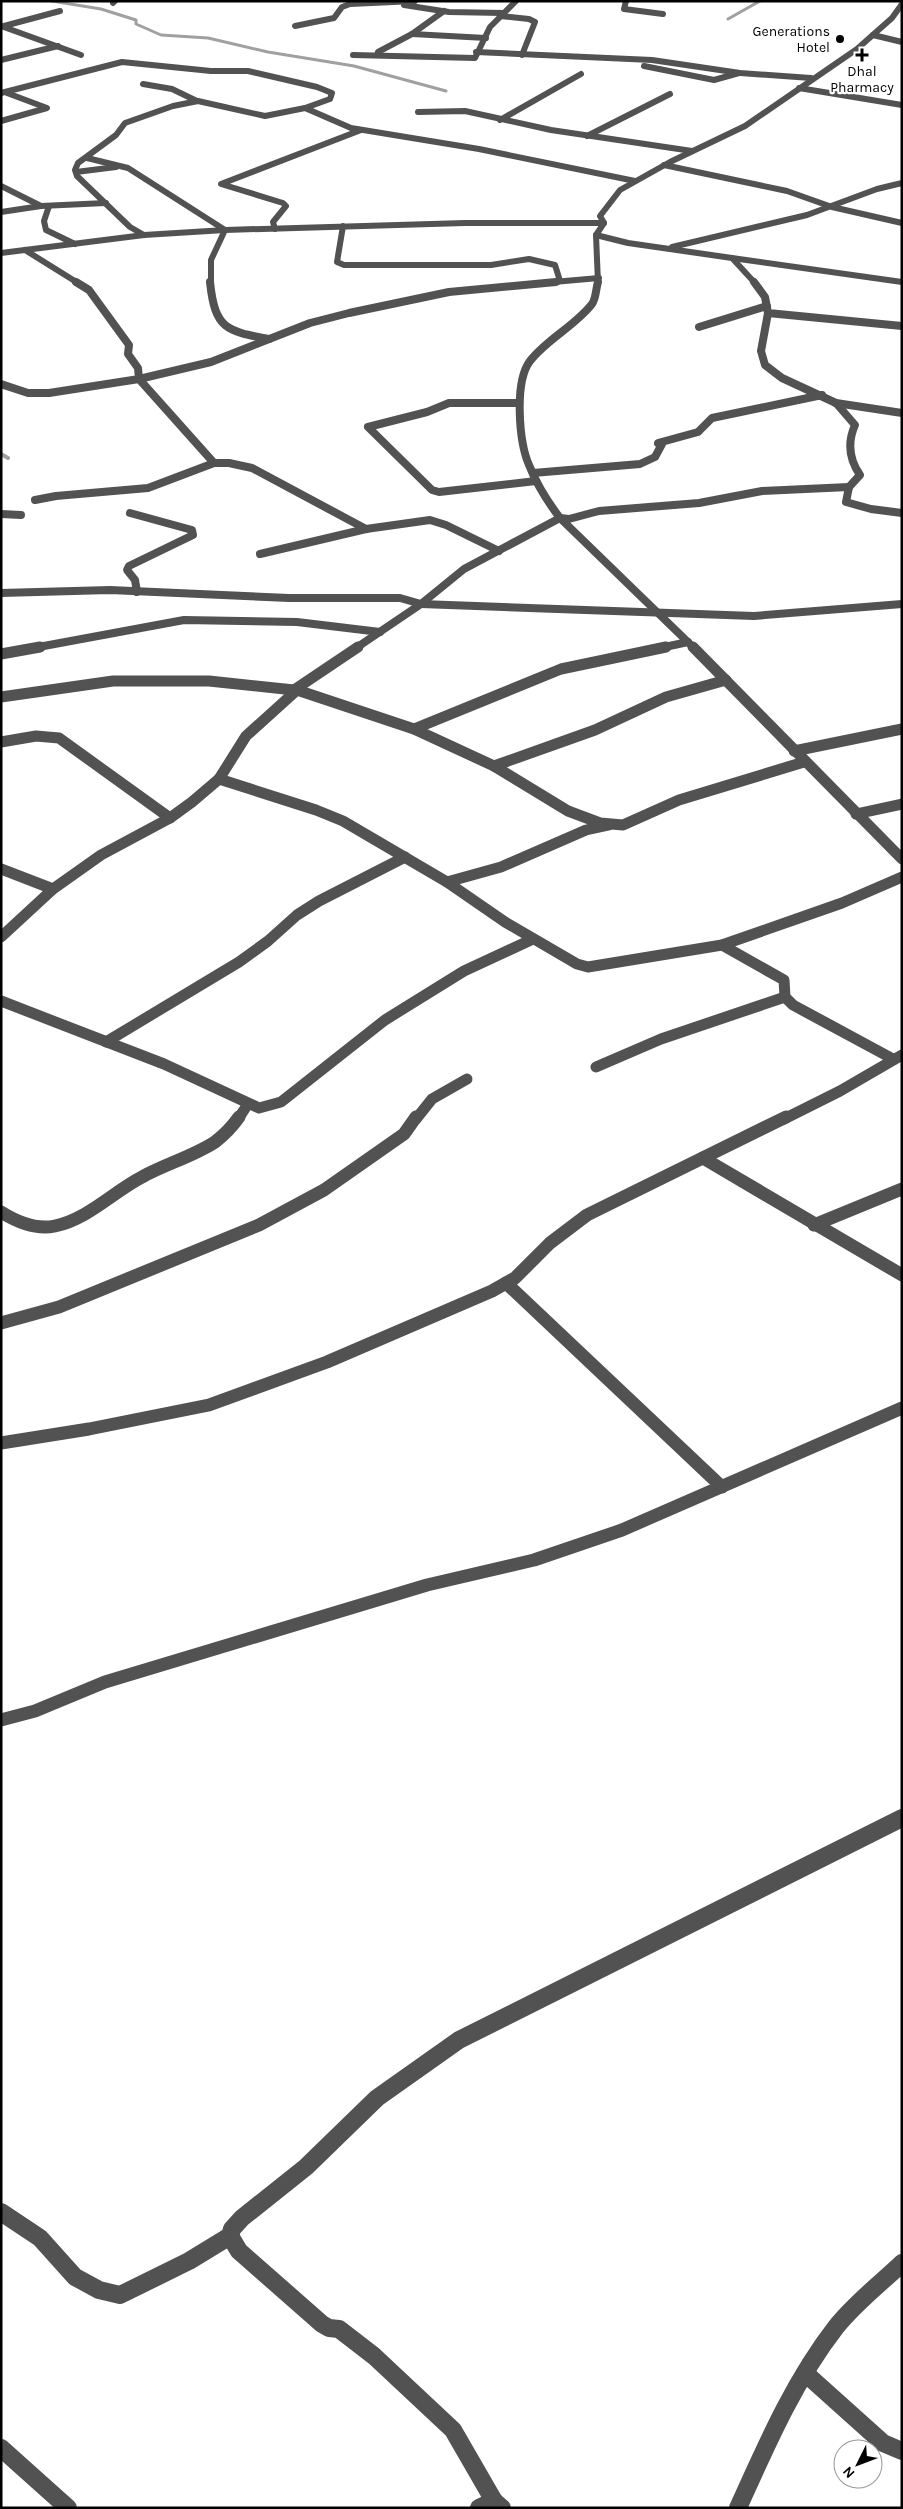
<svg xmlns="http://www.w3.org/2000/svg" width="903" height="2509" viewBox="0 0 903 2509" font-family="Karla,sans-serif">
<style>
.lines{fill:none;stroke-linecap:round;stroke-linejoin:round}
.stream-far1{stroke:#a0a0a0;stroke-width:3}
.stream{stroke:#a0a0a0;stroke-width:4}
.minor-far4{stroke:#525252;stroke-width:6}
.minor-far3{stroke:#525252;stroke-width:8}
.minor-far2{stroke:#525252;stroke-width:11}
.minor-far1{stroke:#525252;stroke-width:13}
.minor{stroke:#525252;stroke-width:18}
.poi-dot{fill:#000;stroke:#fff;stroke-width:2}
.labels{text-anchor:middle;stroke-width:4.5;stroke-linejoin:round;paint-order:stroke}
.far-poi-label{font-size:14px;fill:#000;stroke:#fff;text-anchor:end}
</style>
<rect width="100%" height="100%" fill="#fff"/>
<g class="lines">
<g class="stream-far1">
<polyline points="52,1 101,9 136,20 136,24 161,35 208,38 268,52 354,66 446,91"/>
<polyline points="728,19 760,1"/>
</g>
<polyline class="stream" points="1,454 8,458"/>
<g class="minor-far4">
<polyline points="626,1 624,9 663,14"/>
<polyline points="113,3 115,1"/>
<polyline points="404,5 449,12 503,13"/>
<polyline points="500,16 529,19 535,22 522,55"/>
<polyline points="1,26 81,55"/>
<polyline points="4,26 60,11"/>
<polyline points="295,26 334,18 342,7 350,4 415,1"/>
<polyline points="412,34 486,38"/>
<polyline points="873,35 902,42"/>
<polyline points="476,52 652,60 740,73 811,78"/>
<polyline points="353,55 475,58 490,27 516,1"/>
<polyline points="377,55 378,52 412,34 444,11"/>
<polyline points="1,60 58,46"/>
<polyline points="644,66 714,80 739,73"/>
<polyline points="143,84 172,89 197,101"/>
<polyline points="799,88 902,105"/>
<polyline points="1,93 122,62 211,71 248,71 317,87 332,93 330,99 305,108 351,128 479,149 635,181"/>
<polyline points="418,112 465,111 551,130 692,151"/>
<polyline points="500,120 581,74"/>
<polyline points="1,121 47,108 7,93"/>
<polyline points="587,136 670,94"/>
<polyline points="87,158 128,168 225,230 211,260 211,283"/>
<polyline points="664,165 787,191 832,207 902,223"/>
<polyline points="76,172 116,167"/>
<polyline points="1,186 41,206 106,203"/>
<polyline points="49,206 44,221 46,230 75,244"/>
<polyline points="1,212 41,206"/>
<polyline points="343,226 337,262 344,265 491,265 529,259 555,265 560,281"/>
<polyline points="275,229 273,222 286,206 283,203 221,184 361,130"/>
<polyline points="144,235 130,227 77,176 75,170 78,163 116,135 125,123 173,106 198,101 265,116 305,108"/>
<polyline points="596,235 628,243 732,258 755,283"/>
<polyline points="672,247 807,215 877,189 902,183"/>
<polyline points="25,250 78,283"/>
<polyline points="1,253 144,235 225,230 465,223 604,223"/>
<polyline points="732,258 902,282"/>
<polyline points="542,283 599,278"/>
<polyline points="598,283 596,235 604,223 600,216 620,190 670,162 745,126 857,49 892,18 902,4"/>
</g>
<g class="minor-far3">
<path d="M210,282C215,329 226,331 269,339"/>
<path d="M598,282C596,288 596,299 592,304C575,326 547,339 530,361C514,382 519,442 529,465C537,485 547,501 560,518L694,648"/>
<polyline points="754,282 765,297 768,313 902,326"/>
<path d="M768,313L761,351L765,365L782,378L836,403L855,425C847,443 849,459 860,475L849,487L846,502L871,509L902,513"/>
<polyline points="699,327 767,306"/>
<polyline points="1,384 28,393 49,393 139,379 138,368 128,354 129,345 89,290 76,282"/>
<polyline points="518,403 449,403 427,412 368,427 432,490 439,492 536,481"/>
<polyline points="836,403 902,413"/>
<polyline points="533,473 640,464 655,457 662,444 658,443 698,432 712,418 822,395"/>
<polyline points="35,500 56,496 148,488 214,463"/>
<polyline points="130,513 192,530 193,535 129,566 127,570 135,580 137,592"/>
<polyline points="1,514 21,515"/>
<polyline points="366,529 252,468 229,463 214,463 139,379 211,362 310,323 349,313 449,292 556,282"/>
<polyline points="260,554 366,529 430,520 446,525 499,551"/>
<polyline points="1,593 110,590 289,598 400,598 421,604 754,616 902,604"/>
<polyline points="33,648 184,620 297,622 380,632"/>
<polyline points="356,648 421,604 464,569 560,518 569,519 599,511 699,503 762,491 849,487"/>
<polyline points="660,648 688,642"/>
</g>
<g class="minor-far2">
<polyline points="693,647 902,859"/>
<polyline points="1,654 40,647"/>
<polyline points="726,680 666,697 595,730 494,766 568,811 600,823 623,825 679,800 804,762"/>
<polyline points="297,690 414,729 494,766"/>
<polyline points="1,697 113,681 209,681 294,690"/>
<polyline points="414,729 561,669 666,647"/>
<polyline points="1,742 36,736 59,738 170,818"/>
<polyline points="794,751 902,729"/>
<polyline points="219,779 316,810 343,821 447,882 505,922 577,964 588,967 722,945 842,903 902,877"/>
<polyline points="856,814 902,804"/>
<polyline points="1,869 53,889"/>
<polyline points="447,882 501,867 586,830 609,825"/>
<polyline points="1,937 53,889 101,855 170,818 192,802 219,779 246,736 297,690 294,690 358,647"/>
<polyline points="722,945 784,980 785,997 793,1005 893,1059"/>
<polyline points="1,1001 164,1064 259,1108 281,1102 385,1020 464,971 533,939"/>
<polyline points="106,1042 239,962 268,941 297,915 319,901 405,857"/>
<polyline points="596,1067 661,1039 785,997"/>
<polyline points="238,1119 248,1104"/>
<polyline points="416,1119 432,1099 467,1079"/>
<polyline points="784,1119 840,1091 902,1055"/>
</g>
<g class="minor-far1">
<polyline points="703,1158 902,1275"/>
<path d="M1,1212C17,1222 36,1230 55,1226C88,1219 113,1192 142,1177C165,1164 192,1157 215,1142C224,1135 232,1127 239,1117"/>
<polyline points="814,1225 902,1189"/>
<polyline points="506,1283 722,1487"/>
<polyline points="1,1323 59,1307 259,1225 324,1190 404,1134 416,1117"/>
<polyline points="1,1443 89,1429 209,1405 327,1362 492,1291 515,1278 550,1243 587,1215 786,1117"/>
<polyline points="1,1720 35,1711 105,1682 427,1585 534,1560 622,1530 902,1408"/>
</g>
<g class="minor">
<polyline points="1,2212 40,2238 75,2277 99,2290 120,2295 189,2261 230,2236 232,2229 242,2218 306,2167 377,2098 459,2040 902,1818"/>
<polyline points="230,2236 239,2251 322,2324 329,2328 339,2329 374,2356 453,2430 494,2501"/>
<polyline points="805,2373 883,2443 902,2451"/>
<polyline points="1,2448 68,2508"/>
<polyline points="479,2508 494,2501 502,2508"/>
<path d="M738,2508C766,2446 794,2381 836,2327C855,2303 880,2284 902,2263"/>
</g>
</g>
<g class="poi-dot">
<circle cx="840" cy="39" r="5"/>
<path d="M859.5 47.5h5v5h5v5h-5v5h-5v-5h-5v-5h5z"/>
</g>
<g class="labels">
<g class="far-poi-label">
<text x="830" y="36">Generations<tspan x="830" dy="16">Hotel</tspan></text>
<text x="862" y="76" text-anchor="middle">Dhal<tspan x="862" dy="16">Pharmacy</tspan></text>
</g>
</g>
<rect width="903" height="2509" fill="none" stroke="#000000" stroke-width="5"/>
<g transform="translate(858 2464) rotate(228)"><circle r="24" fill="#ffffff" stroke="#999999"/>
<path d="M0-4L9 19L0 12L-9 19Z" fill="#000000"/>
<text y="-8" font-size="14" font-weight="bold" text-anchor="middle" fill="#000000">N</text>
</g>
</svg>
